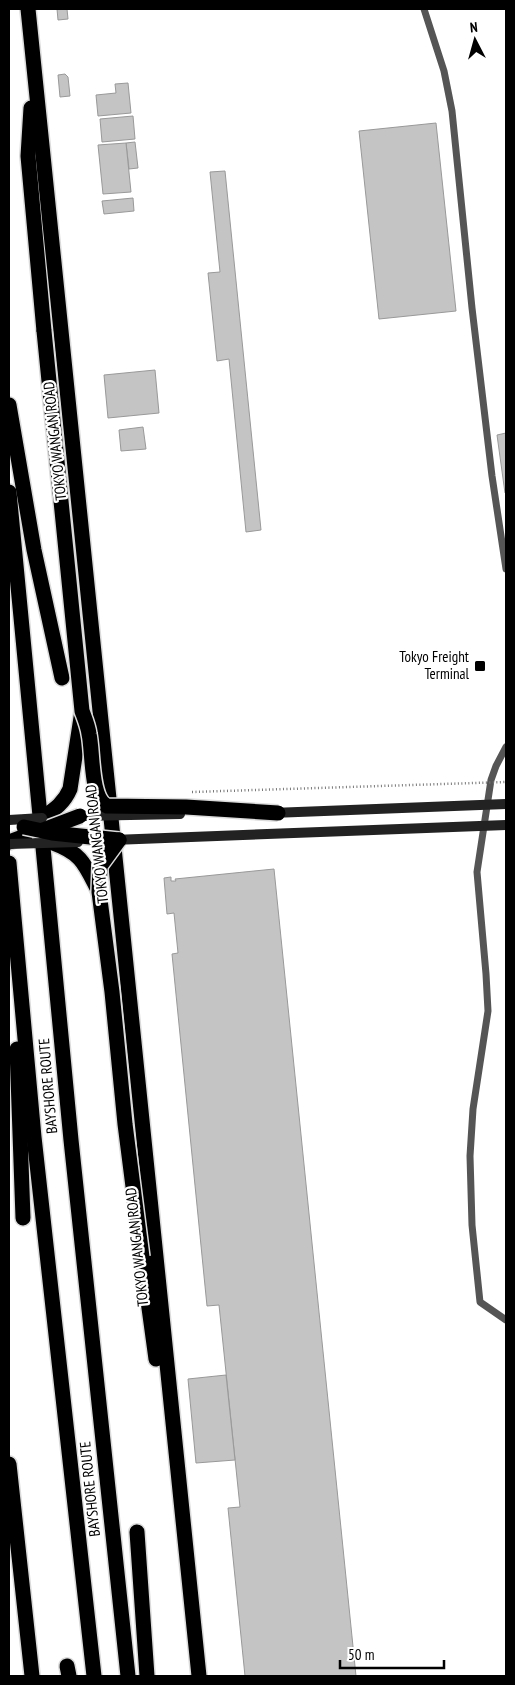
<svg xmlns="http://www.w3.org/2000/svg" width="515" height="1685" viewBox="0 0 515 1685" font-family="'PT Sans Narrow',sans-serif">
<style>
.building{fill:#c4c4c4;stroke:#999}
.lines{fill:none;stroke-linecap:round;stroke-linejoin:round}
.highway-casing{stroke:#dbdbdb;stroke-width:18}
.lane{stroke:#555;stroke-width:7}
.highway{stroke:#000;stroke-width:15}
.highway-bridge-casing{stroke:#dbdbdb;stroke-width:18;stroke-linecap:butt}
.path-bridge{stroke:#777;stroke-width:2.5;stroke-dasharray:1 2.5;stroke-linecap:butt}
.secondary-bridge{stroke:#222;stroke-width:10}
.highway-bridge{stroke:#000;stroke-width:15}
.poi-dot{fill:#000;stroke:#fff;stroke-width:2}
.labels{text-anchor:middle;stroke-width:4.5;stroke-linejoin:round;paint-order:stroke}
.street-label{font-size:15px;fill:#000;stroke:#fff}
.poi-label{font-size:15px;fill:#000;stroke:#fff;text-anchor:end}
</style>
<rect width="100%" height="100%" fill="#fff"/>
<g class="building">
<polygon points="57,9 67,9 68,19 58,20"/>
<polygon points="65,74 68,77 70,96 60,97 58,75"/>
<polygon points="128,83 131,113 98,116 96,95 116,93 115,84"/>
<polygon points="133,116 135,139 102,142 100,119"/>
<polygon points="436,123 456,311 379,319 359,131"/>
<polygon points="135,142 138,168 129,169 126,143"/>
<polygon points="126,143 131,192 103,194 98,145"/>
<polygon points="225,171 261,530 246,532 229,359 217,361 208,273 220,272 210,172"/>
<polygon points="133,198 134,211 104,214 102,201"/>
<polygon points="155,370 159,413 108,418 104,375"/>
<polygon points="143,427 146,449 121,451 119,430"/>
<polygon points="506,433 506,493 505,493 497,435"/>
<polygon points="274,869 356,1676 245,1676 228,1508 240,1507 219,1305 207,1306 172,954 178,953 174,913 167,914 164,878 171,877 171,881 176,881 175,879"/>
<polygon points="226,1375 235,1460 196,1463 188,1379"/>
</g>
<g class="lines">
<g class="highway-casing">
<g id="highway">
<polyline points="28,9 199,1676"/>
<polyline points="31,108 28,156 44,331"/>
<polyline points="9,405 34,550 62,678"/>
<polyline points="9,492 71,1140 128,1676"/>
<path d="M42,818C55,809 64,803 70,789L82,711"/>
<polyline points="9,842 25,836"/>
<path d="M53,843C83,854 85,865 99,892"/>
<polyline points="9,863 34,1137 94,1676"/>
<polyline points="17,1049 23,1218"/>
<polyline points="142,1257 156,1359"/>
<polyline points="9,1464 32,1676"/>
<polyline points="137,1532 147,1676"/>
<polyline points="67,1666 69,1676"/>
</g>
</g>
<g class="lane">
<polyline points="424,9 444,71 452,111 472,308 492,476 506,569"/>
<polyline points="506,747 496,766 491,780 477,872 486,974 488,1011 473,1109 470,1156 472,1225 480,1302 506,1320"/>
</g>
<use href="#highway" class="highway"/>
<g class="highway-bridge-casing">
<g id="highway-bridge">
<path d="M44,331L82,711C85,719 88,726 89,734C93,751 90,799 107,806L186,807L278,813"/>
<polyline points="24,827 52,833 119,840"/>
<polyline points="43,830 80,816"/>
<polyline points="119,840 100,866 99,892 112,992 125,1124 142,1257"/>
</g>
</g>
<polyline class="path-bridge" points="192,792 506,782"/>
<g class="secondary-bridge">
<polyline points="272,813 506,804"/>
<polyline points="80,816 180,814"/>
<polyline points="9,820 42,818"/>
<polyline points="113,840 506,825"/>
<polyline points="9,844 78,842"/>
</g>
<use href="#highway-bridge" class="highway-bridge"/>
</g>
<rect class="poi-dot" x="474" y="660" width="12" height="12" rx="2.5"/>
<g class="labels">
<g class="street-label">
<text transform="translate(55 441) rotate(-96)" y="5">TOKYO WANGAN ROAD</text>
<text transform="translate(97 844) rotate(-96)" y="5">TOKYO WANGAN ROAD</text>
<text transform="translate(48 1086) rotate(-95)" y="5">BAYSHORE ROUTE</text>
<text transform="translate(137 1247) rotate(-96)" y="5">TOKYO WANGAN ROAD</text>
<text transform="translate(90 1489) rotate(-96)" y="5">BAYSHORE ROUTE</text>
</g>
<g class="poi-label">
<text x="469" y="662">Tokyo Freight<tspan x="469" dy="17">Terminal</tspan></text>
</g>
</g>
<rect width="515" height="1685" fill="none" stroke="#000000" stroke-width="20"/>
<g transform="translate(475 40) rotate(354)" stroke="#ffffff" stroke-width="4" paint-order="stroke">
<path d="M0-4L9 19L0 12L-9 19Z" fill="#000000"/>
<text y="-8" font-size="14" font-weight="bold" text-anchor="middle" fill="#000000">N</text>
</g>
<path d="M340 1660v8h104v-8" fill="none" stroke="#000000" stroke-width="2.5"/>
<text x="348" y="1660" font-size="15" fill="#000000" stroke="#ffffff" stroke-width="4" paint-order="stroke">50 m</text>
</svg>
